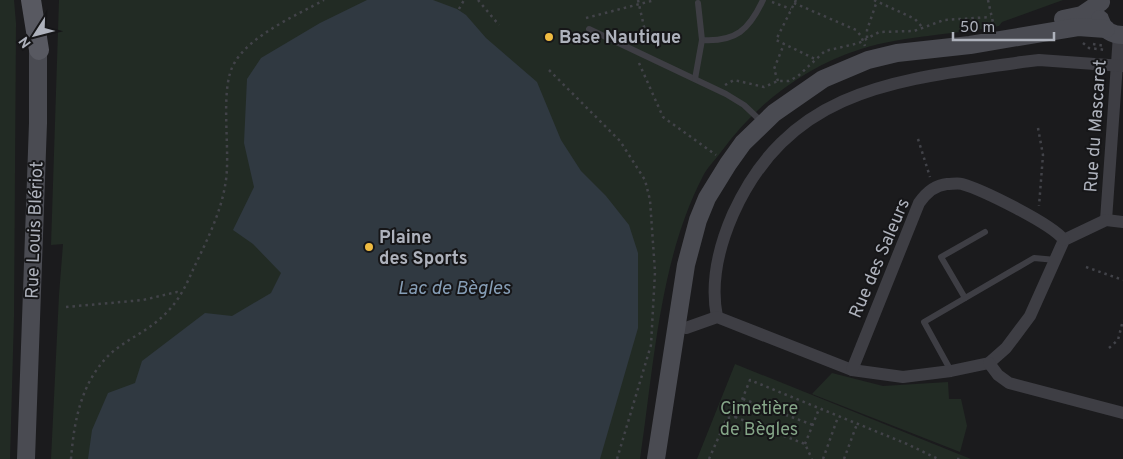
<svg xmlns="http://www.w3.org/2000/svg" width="1123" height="459" viewBox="0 0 1123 459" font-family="Overpass,sans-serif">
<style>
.green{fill:#222b24}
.water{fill:#303941}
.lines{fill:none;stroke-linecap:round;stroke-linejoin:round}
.path{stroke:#424349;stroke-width:2.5;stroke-dasharray:2.5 4;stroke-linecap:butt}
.lane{stroke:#3e3e44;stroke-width:6}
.street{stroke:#3e3e44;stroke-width:12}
.secondary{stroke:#4a4b52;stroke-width:18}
.primary{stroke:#585961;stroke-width:20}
.poi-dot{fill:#efbb41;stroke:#161618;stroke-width:2}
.labels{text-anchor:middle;stroke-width:4;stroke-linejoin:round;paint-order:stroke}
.poi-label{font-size:18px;font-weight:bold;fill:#aeb2bc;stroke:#161618;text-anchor:start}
.street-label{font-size:18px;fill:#aeb2bc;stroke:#161618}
.park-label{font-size:18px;fill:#85a688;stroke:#161618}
.water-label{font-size:19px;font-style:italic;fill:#869eb6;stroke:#161618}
</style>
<rect width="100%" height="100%" fill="#1b1b1d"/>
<g class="green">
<polygon points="0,0 14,0 16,23 14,316 10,459 0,459"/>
<path d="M59,0H1063L1002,22L999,26C954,35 906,35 861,49C804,67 756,104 721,152C715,160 707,168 703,176C659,261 654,366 640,459H51L59,295L63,244L51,245Z"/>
<polygon points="735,364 971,459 697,459"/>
<polygon points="832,373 883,386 948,382 949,399 961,399 967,426 960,452 812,394"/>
</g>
<polygon class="water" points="367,0 433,0 457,9 466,15 486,38 537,82 561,140 581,171 606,196 629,225 638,253 638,328 600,459 88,459 92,430 108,393 135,383 142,361 205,313 232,316 271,293 281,273 253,244 233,230 254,187 244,143 247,79 261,58 320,23"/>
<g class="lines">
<g class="path">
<polyline points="478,0 499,25"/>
<polyline points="638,0 645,31 643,45"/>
<polyline points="796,0 776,40 815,59"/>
<polyline points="874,0 915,19 923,28"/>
<polyline points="988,0 994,27"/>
<polyline points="772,2 791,9"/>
<polyline points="794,3 856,30 861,36 865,46"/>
<polyline points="459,9 464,0"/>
<polyline points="586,18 655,0"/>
<polyline points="867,38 867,30 877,1"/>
<polyline points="1083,43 1089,48 1106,50"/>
<polyline points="1093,44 1105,46"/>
<polyline points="639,63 663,117 716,155"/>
<polyline points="549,70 620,141 645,180 650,200 655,272 651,345 617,459"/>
<polyline points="778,81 774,69 784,44"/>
<polyline points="725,85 734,80 764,87 778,81 789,81 798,76 825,51 859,43 879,32 914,31 944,20 991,17"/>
<polyline points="1038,128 1043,155 1039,206"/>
<polyline points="918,139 930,177"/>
<polyline points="1086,267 1123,280"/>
<polyline points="66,307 143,300 177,292 182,293"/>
<polyline points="1109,348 1118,340 1123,320"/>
<polyline points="743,399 813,425"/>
<polyline points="735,417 805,444 812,459"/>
<polyline points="805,444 819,409"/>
<path d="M71,459C74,421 81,383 109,355C126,339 151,330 167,312C178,301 185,288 191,274C204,246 220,216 225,186C232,153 218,88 235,62C251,35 297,15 324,0"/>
<polyline points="709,459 727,418 735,417 750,380 907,444 938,459"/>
<polyline points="823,459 838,417"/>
<polyline points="844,459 857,424"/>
<polyline points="957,459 961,459"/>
</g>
<g class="lane">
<polyline points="589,29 726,94 744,105 763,123"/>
<path d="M702,40C736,42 749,30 763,0"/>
<polyline points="695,79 702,40 698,3"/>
<polyline points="965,298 941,257 985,232"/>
<polyline points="951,371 924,322 1034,258 1056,260"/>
</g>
<g class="street">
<polyline points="1106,220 1119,35"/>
<path d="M717,317C710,282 719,246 733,214C791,86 900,80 1022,62L1039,60L1123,66"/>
<polyline points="678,326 686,328 717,317 852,370 903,377 951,371 989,363 1006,348 1030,316 1064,240 1106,220 1123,222"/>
<polyline points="989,363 998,375 1009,383 1123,413"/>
<path d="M852,370L919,203C926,193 934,185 947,184C952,184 958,183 962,184C983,190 1052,224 1064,240"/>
</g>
<g class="secondary">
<polyline points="1063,19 1082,15 1101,2"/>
<path d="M1100,19C1103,30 1113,35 1123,35"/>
<polyline points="26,459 38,123 38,35"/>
<polyline points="656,459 686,265 698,220 707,198 728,164 743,143 774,113 823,79 868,60 897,53 970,45 1078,27 1106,29"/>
</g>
<polyline class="primary" points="31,0 39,50"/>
</g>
<g class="poi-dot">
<circle cx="549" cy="37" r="5"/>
<circle cx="369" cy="247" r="5"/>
</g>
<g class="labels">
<g class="poi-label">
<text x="559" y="43">Base Nautique</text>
<text x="379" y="243">Plaine<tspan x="379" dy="21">des Sports</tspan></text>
</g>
<g class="street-label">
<text transform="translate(1095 126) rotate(-86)" y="6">Rue du Mascaret</text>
<text transform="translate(34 230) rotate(-88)" y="6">Rue Louis Blériot</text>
<text transform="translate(879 258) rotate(-67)" y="6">Rue des Saleurs</text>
</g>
<g class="park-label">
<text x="759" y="414">Cimetière<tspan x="759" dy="21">de Bègles</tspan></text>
</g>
<g class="water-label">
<text x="454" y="294">Lac de Bègles</text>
</g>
</g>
<g transform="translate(35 35) rotate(234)" stroke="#161618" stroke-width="4" paint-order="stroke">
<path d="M0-4L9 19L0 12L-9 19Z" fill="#aeb2bc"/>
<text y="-8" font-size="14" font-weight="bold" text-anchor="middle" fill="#aeb2bc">N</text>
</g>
<path d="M953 32v8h101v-8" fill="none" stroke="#aeb2bc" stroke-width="2.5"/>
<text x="960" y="32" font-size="15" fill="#aeb2bc" stroke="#161618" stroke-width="4" paint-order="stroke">50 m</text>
</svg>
